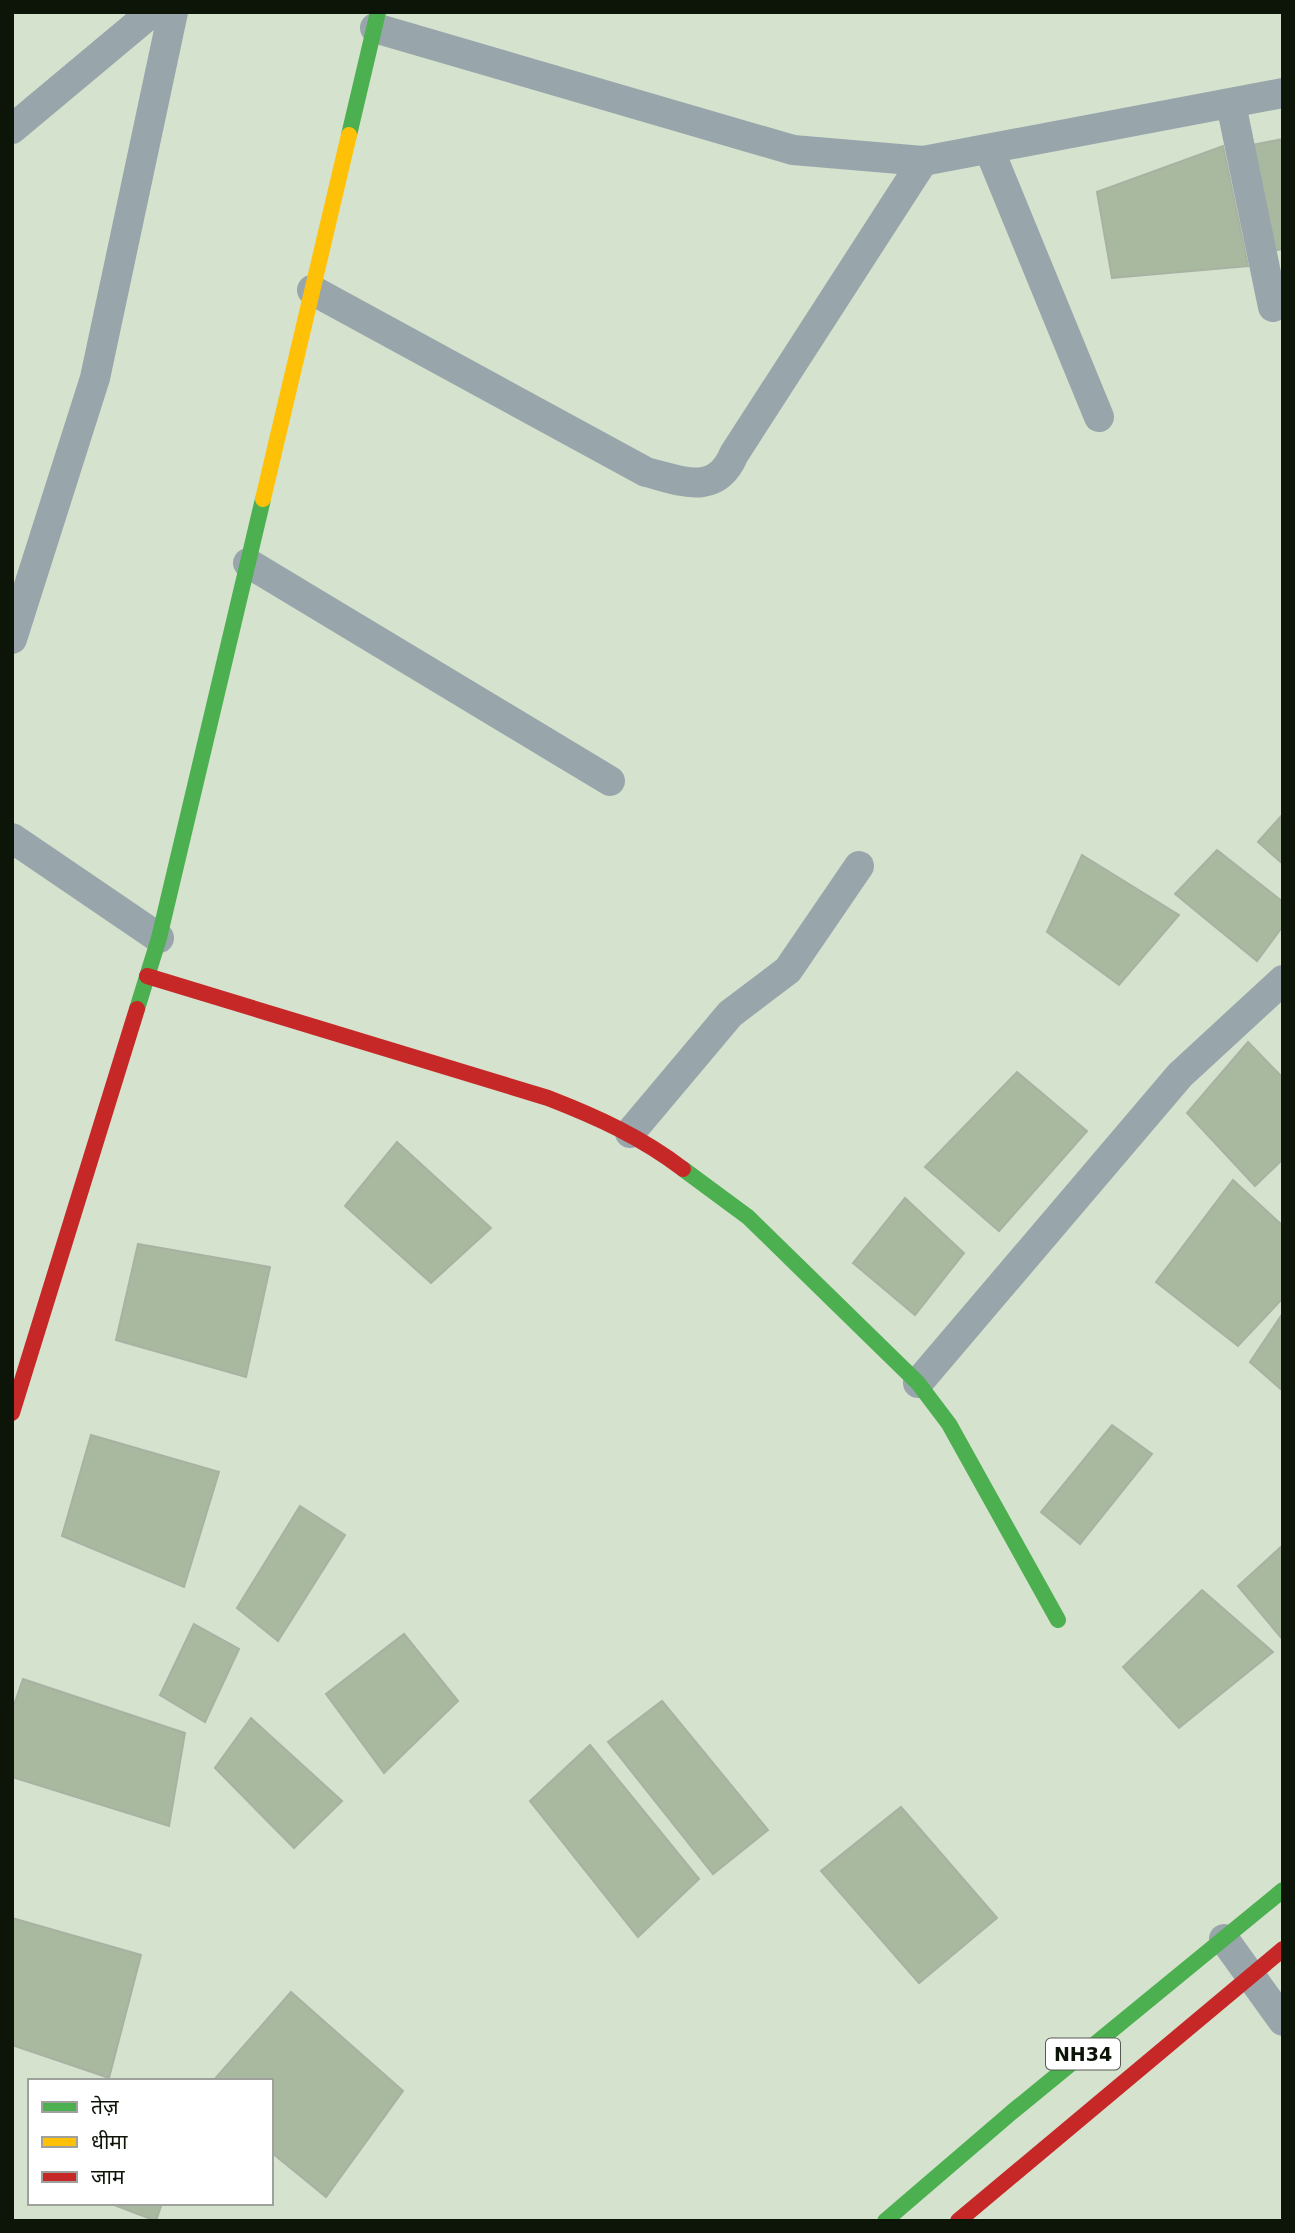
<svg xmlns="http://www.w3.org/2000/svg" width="1295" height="2233" viewBox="0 0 1295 2233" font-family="'DejaVu Sans','Noto Sans Devanagari',sans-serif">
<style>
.building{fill:#a9b99f;stroke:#a8b2a3;stroke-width:2}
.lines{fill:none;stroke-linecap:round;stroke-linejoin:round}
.street{stroke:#98a6ac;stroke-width:30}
.fast{stroke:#4caf50;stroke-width:16}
.slow{stroke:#ffc107;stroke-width:16}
.jam{stroke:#c62828;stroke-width:16}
.labels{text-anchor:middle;stroke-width:5;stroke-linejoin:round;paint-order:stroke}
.shield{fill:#fff;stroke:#565a52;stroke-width:2}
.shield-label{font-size:19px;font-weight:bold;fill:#0d1408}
</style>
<rect width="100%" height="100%" fill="#d5e2ce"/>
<g class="building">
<polygon points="1283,139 1283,249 1272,251 1252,145"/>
<polygon points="1223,146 1248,266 1112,278 1097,192"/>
<polygon points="1283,814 1283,864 1258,842"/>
<polygon points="1217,850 1283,902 1283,926 1257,961 1175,894"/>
<polygon points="1082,855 1179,915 1119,985 1047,932"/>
<polygon points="1248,1042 1283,1078 1283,1159 1255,1186 1187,1113"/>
<polygon points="1017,1072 1087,1131 999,1231 925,1167"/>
<polygon points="397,1142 491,1228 431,1283 345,1206"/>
<polygon points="1233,1180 1283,1226 1283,1298 1238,1346 1156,1282"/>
<polygon points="905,1198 964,1253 915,1315 853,1263"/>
<polygon points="138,1244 270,1267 246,1377 116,1340"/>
<polygon points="1283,1313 1283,1391 1250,1362"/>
<polygon points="1112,1425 1152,1454 1080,1544 1041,1512"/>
<polygon points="91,1435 219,1472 184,1587 62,1536"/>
<polygon points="300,1506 345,1535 278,1641 237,1608"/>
<polygon points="1283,1545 1283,1640 1238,1586"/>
<polygon points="1202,1590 1273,1652 1179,1728 1123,1667"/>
<polygon points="194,1624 239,1649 205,1722 160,1695"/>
<polygon points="404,1634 458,1701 384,1773 326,1694"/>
<polygon points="23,1679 185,1733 169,1826 12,1777 12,1711"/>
<polygon points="662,1701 768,1830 713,1874 608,1742"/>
<polygon points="251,1718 342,1801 294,1848 215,1768"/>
<polygon points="590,1745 699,1879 638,1937 530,1801"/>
<polygon points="901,1807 997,1918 919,1983 821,1871"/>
<polygon points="12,1918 141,1955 109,2078 12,2045"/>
<polygon points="291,1992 403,2091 326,2197 271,2152 271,2081 213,2081"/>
<polygon points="109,2203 162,2203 156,2221"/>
</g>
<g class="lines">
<g class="street">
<polyline points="375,28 793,150 923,161 1283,93"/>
<polyline points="1231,104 1273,307"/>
<polyline points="12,129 152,12"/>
<polyline points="989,149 1099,417"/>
<path d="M312,290L646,472C682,481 716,497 734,454L923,161"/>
<polyline points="248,563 610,781"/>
<polyline points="12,639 95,378 173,12"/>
<polyline points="12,838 159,938"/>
<polyline points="630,1133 730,1014 788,970 859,866"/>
<polyline points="918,1383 1180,1075 1283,980"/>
<polyline points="1224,1939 1283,2021"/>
</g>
<g class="fast">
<polyline points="349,135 378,12"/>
<polyline points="137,1009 159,938 263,499"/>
<polyline points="683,1169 748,1217 918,1383 949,1424 1058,1620"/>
<polyline points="885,2221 1012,2112 1283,1890"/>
</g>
<polyline class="slow" points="263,499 349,135"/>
<g class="jam">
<path d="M147,976L548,1098C597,1117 641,1137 683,1169"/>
<polyline points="12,1413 137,1009"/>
<polyline points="958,2221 1283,1949"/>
</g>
</g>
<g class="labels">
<rect class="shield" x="1046" y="2038.5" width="74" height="31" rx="5"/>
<g class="shield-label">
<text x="1083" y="2061">NH34</text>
</g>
</g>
<rect width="1295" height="2233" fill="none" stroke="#0d1408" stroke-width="28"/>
<rect x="28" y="2079" width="245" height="126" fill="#ffffff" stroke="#9ea19c" stroke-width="2"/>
<rect x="42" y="2102" width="35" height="10" fill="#4caf50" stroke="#9ea19c" stroke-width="2"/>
<text x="91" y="2114" font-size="21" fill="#0d1408">तेज़</text>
<rect x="42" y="2137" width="35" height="10" fill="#ffc107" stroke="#9ea19c" stroke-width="2"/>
<text x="91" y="2149" font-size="21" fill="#0d1408">धीमा</text>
<rect x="42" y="2172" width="35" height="10" fill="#c62828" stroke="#9ea19c" stroke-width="2"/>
<text x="91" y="2184" font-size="21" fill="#0d1408">जाम</text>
</svg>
